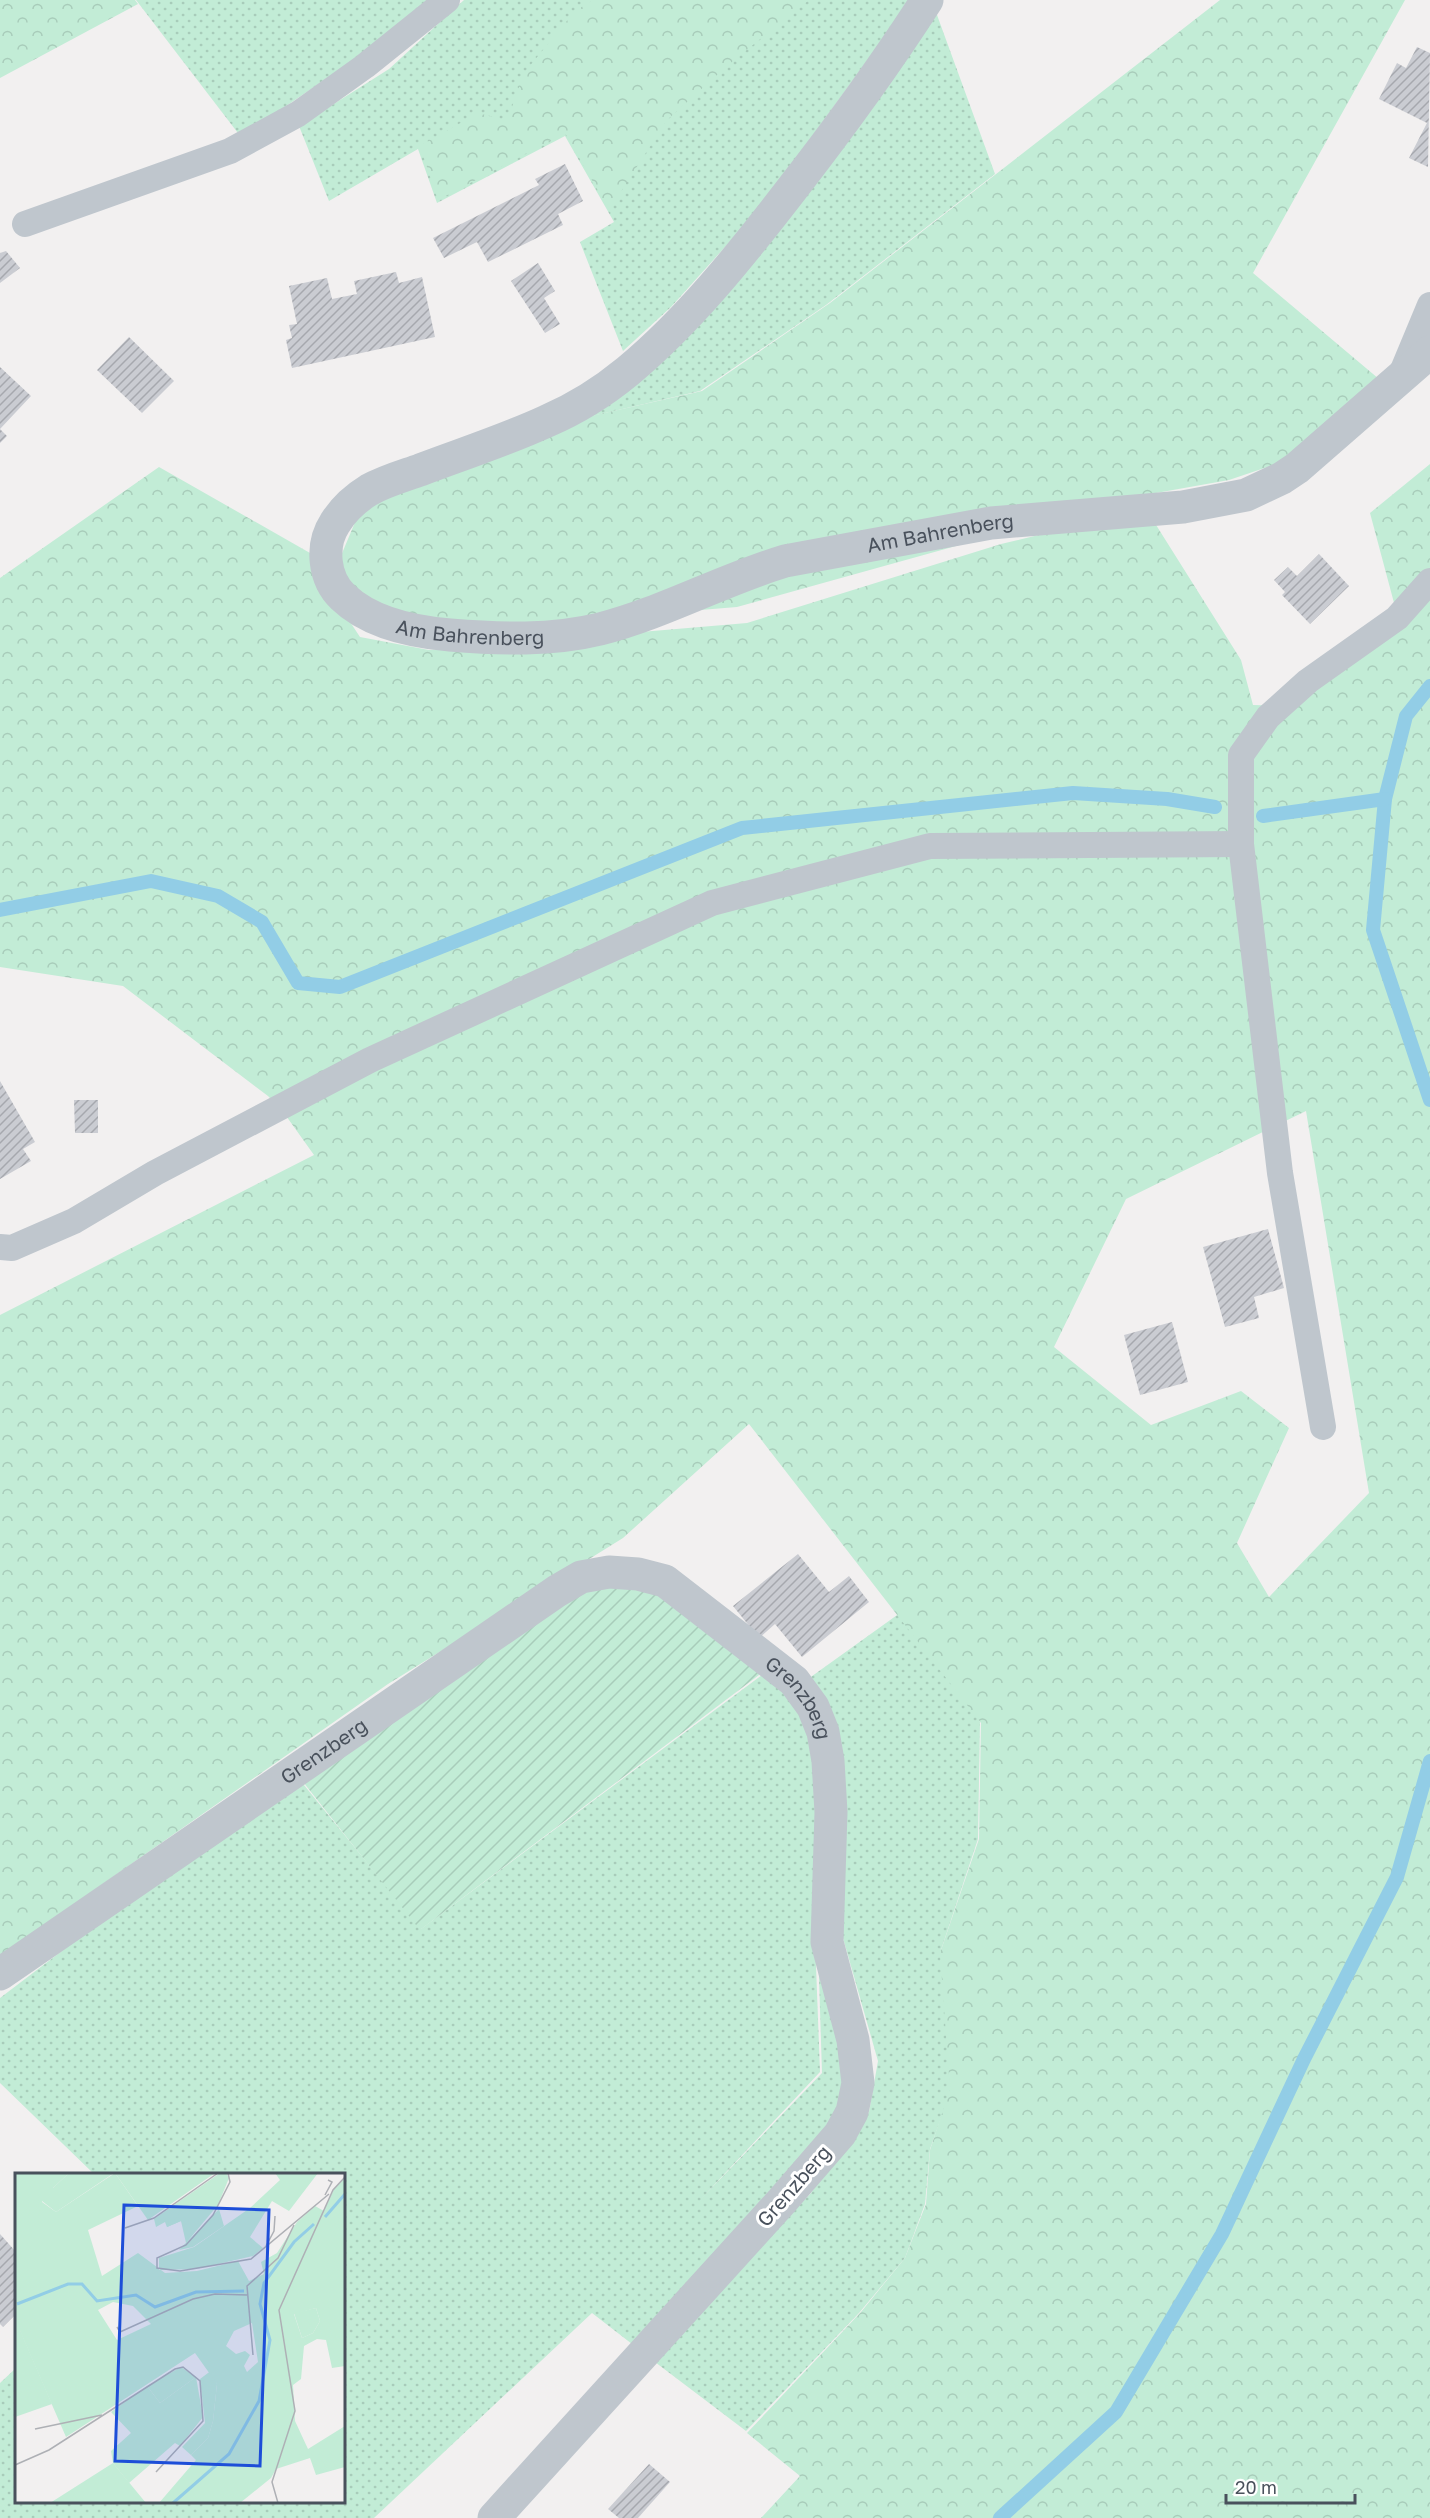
<svg xmlns="http://www.w3.org/2000/svg" width="1430" height="2518" viewBox="0 0 1430 2518" font-family="'Golos Text',sans-serif">
<style>
.grass{fill:url(#grass-dots)}
.forest{fill:url(#forest-crowns);fill-rule:evenodd}
.garden{fill:url(#garden-furrows)}
.lines{fill:none;stroke-linecap:round;stroke-linejoin:round}
.stream{stroke:#92cde6;stroke-width:14}
.building{fill:url(#building-hatch)}
.lane{stroke:#bfc6cd;stroke-width:26}
.street{stroke:#bfc6cd;stroke-width:33}
.labels{text-anchor:middle;stroke-width:6;stroke-linejoin:round;paint-order:stroke}
.street-label{font-size:20px;fill:#49515c;stroke:#fff}
.inset-river{fill:none;stroke:#92cde6;stroke-width:3}
.inset-road{fill:none;stroke:#aeb0b5;stroke-width:1.5}
.view{fill:#1d4ed8;fill-opacity:0.15;stroke:#1d4ed8;stroke-width:3}
.inset-edge{fill:none;stroke:#49515c;stroke-width:3}
</style>
<defs>
<pattern id="grass-dots" width="8" height="8" patternUnits="userSpaceOnUse" patternTransform="scale(1.5)"><rect width="8" height="8" fill="#c2ecd6"/><path d="M2 2h.1M6 6h.1" fill="none" stroke="#a8ccba" stroke-width="1.8" stroke-linecap="round"/></pattern>
<pattern id="forest-crowns" width="20" height="18" patternUnits="userSpaceOnUse" patternTransform="scale(1.5)"><rect width="20" height="18" fill="#c2ecd6"/><path d="M2 6a3 3 0 1 1 6 0M12 15a3 3 0 1 1 6 0" fill="none" stroke="#a8ccba"/></pattern>
<pattern id="garden-furrows" width="10" height="10" patternUnits="userSpaceOnUse" patternTransform="scale(1.5)"><rect width="10" height="10" fill="#c2ecd6"/><path d="M-1 1l2-2M0 10L10 0M9 11l2-2" fill="none" stroke="#a8ccba"/></pattern>
<pattern id="building-hatch" width="6" height="6" patternUnits="userSpaceOnUse" patternTransform="scale(1.5)"><rect width="6" height="6" fill="#caccd2"/><path d="M-1 1l2-2M0 6l6-6M5 7l2-2" fill="none" stroke="#a6a8ae"/></pattern>
</defs>
<rect width="100%" height="100%" fill="#f2f0f0"/>
<g class="grass">
<polygon points="136,0 428,0 358,57 241,137"/>
<polygon points="464,0 911,0 761,207 671,307 623,351 580,242 614,222 565,136 437,203 418,149 329,201 299,126 389,69"/>
<polygon points="933,4 995,174 826,305 700,391 562,423 683,321"/>
<polygon points="925,1595 980,1722 978,1839 941,1950 951,2090 930,2149 925,2204 905,2258 859,2313 746,2431 651,2359 811,2193 869,2112 878,2061 839,1924 845,1838 845,1772 836,1721 808,1679"/>
<polygon points="770,1669 806,1716 820,1766 814,1912 820,2072 700,2200 822,2073 817,1914 848,2050 844,2095 827,2130 632,2344 592,2313 374,2518 0,2518 0,2383 16,2368 16,2502 344,2502 344,2174 94,2174 0,2083 0,1998 295,1774 421,1929"/>
</g>
<g class="forest">
<polygon points="0,0 135,0 138,4 0,78"/>
<polygon points="593,0 809,0 728,65 667,120 609,210 565,133 438,200 420,146 478,113 507,121 524,73 575,11"/>
<polygon points="1220,0 1405,0 1253,273 1379,379 1291,459 1229,480 1128,498 737,607 421,633 365,623 335,570 361,508 560,423 702,391 830,303"/>
<path d="M1430,464V2518H761L800,2476L747,2433L861,2312L905,2258L926,2204L930,2150L950,2089L940,1953L979,1839L981,1723L749,1424L623,1538L388,1684L0,1956V1315L314,1155L284,1113L268,1096L123,986L0,967V578L159,467L317,557L329,590L360,637L429,650L747,623L1001,544L1146,509L1241,660L1253,705L1289,706L1401,629L1370,513ZM1306,1111L1369,1493L1269,1597L1237,1543L1289,1428L1241,1391L1151,1425L1054,1347L1126,1199Z"/>
</g>
<polygon class="garden" points="580,1584 669,1593 763,1672 420,1930 296,1773"/>
<g class="lines">
<g class="stream">
<polyline points="1430,686 1406,716 1385,799 1373,930 1430,1100"/>
<polyline points="1263,816 1385,799"/>
<polyline points="0,910 151,881 218,896 262,922 298,983 340,987 742,828 1073,793 1167,799 1215,807"/>
<polyline points="1000,2518 1116,2412 1222,2234 1304,2059 1397,1877 1430,1761"/>
</g>
</g>
<g class="building">
<polygon points="1417,47 1430,53 1428,167 1409,158 1427,123 1379,99 1397,63 1406,68"/>
<polygon points="565,164 583,201 558,214 563,225 488,262 477,242 444,258 433,238 539,185 535,179"/>
<polygon points="6,251 20,268 0,283 0,253"/>
<polygon points="538,263 555,291 544,298 560,324 545,333 511,281"/>
<polygon points="396,272 399,283 422,277 435,337 292,368 286,340 292,338 289,325 297,324 289,286 327,278 332,299 357,294 354,281"/>
<polygon points="129,337 174,381 142,413 97,370"/>
<polygon points="0,367 31,396 0,429 7,436 0,443"/>
<polygon points="1319,554 1349,586 1310,624 1282,595 1285,592 1274,580 1288,567 1297,576"/>
<polygon points="0,1081 35,1142 23,1149 31,1161 0,1179"/>
<polygon points="74,1100 98,1100 98,1133 75,1133"/>
<polygon points="1268,1229 1284,1288 1254,1297 1259,1318 1225,1327 1203,1247"/>
<polygon points="1172,1322 1188,1382 1140,1395 1124,1335"/>
<polygon points="798,1554 829,1592 849,1576 869,1602 802,1657 775,1624 759,1638 733,1606"/>
<polygon points="0,2234 16,2252 16,2314 3,2327 0,2324"/>
<polygon points="649,2464 670,2482 638,2518 619,2518 608,2509"/>
</g>
<g class="lines">
<g class="lane">
<polyline points="25,224 230,151 298,114 365,66 447,0"/>
<polyline points="1400,377 1430,305"/>
<polyline points="0,1247 12,1248 74,1221 155,1173 370,1060 712,903 930,846 1241,844"/>
<polyline points="1323,1427 1280,1173 1241,844 1241,755 1268,717 1308,681 1397,618 1430,581"/>
</g>
<g class="street">
<path id="s1" d="M927,0C884,67 837,131 788,194C740,256 689,320 628,371C605,390 575,409 547,421C506,440 462,454 420,470C403,476 385,481 369,490C356,498 343,510 335,523C320,546 324,579 343,597C371,624 414,632 450,635C500,639 551,641 600,629C663,613 722,580 785,561L991,523L1183,507L1246,495L1282,478L1297,468L1430,352"/>
<path id="s2" d="M0,1974L557,1591L581,1577L609,1572L638,1574L665,1581L794,1681L813,1707L823,1732L828,1761L831,1812L827,1942L853,2040L858,2083L852,2112L840,2134L782,2201L494,2518"/>
</g>
</g>
<g class="labels">
<g class="street-label">
<text dy="7" stroke="none"><textPath href="#s1" startOffset="1514">Am Bahrenberg</textPath></text>
<text dy="7" stroke="none"><textPath href="#s1" startOffset="1028">Am Bahrenberg</textPath></text>
<text dy="7" stroke="none"><textPath href="#s2" startOffset="969">Grenzberg</textPath></text>
<text dy="7" stroke="none"><textPath href="#s2" startOffset="393">Grenzberg</textPath></text>
<text transform="translate(794 2186) rotate(-49)" y="7">Grenzberg</text>
</g>
</g>
<g transform="translate(15 2173)">
<rect width="330" height="330" fill="#f2f0f0"/>
<path d="M54,0H99L41,39L27,28V15H38ZM100,0H200L133,47ZM205,0H211L214,5L203,32L171,70L166,48L152,54L150,49L141,54L139,46ZM204,36L209,53L178,74L164,77ZM301,135L305,148L298,160L287,165L279,140ZM5,157L37,231L0,244V160ZM197,197L202,211L198,248L193,265L176,282L167,274L190,250L185,206ZM181,204L188,244L165,273L160,270L114,310L98,290L96,278L116,260L96,239L132,213L145,230Z" fill="#c2ecd6"/>
<path d="M0,0H54L38,15H27V29L41,39L100,0L123,33L73,57L87,103L123,80L150,100L182,98L223,88L234,108L249,101L246,89L262,80L282,49L300,33L309,38L319,16L330,5V193L317,195L311,167L302,166L289,173L286,206L278,212L280,248L293,276L330,253V294L301,302L295,285L261,296L256,305L225,330H144L181,287L176,282L193,265L198,248L202,211L180,180L51,264L5,158L0,160ZM98,129L118,133L136,151L102,167L83,137ZM301,135L305,148L298,160L287,165L279,141ZM237,150L243,189L232,199L229,193L235,182L230,178L221,181L211,173L219,158ZM260,0H303L274,38L257,28L235,64L248,75L238,83L181,96L144,97V85L179,74L235,35L265,7ZM197,17L200,23L196,29L170,55L166,48L152,54L151,48L160,46L167,35ZM98,290L131,330H35Z" fill="#c2ecd6" fill-rule="evenodd"/>
<path d="M166,194L181,204L145,230L132,213Z" fill="#c2ecd6"/>
<path class="inset-river" d="M310,44L330,21M2,131L53,111H67L82,128L121,122L140,134L181,119L229,118M158,330L214,281L244,228L255,167L245,131L249,110L279,69L299,51"/>
<path class="inset-road" d="M213,0L215,9L198,42L171,72L142,85V95L165,98L236,86L314,21M310,22L317,9L313,7M110,55L139,45L203,0M251,73L259,58L260,43M102,154L105,159L178,126L200,121L232,122M238,182L232,113L263,85L279,52M20,256L87,242M0,292L34,277L160,196L168,194L185,208L188,248L141,299M263,330L257,309L280,238L264,137L318,17L330,4"/>
<path class="view" d="M109,32L254,37L245,293L100,288Z"/>
<rect width="330" height="330" class="inset-edge"/>
</g>
<path d="M1226 2494v9h129v-9" fill="none" stroke="#49515c" stroke-width="3"/>
<text x="1235" y="2494" font-size="18" fill="#49515c" stroke="#ffffff" stroke-width="4.5" paint-order="stroke">20 m</text>
</svg>
